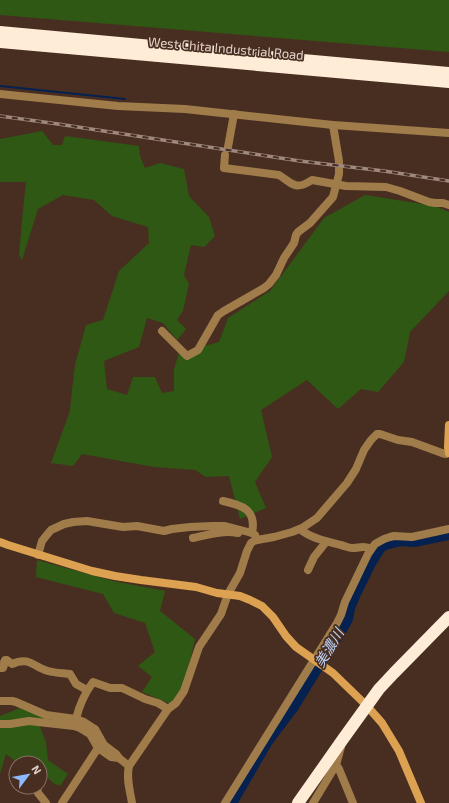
<svg xmlns="http://www.w3.org/2000/svg" width="449" height="803" viewBox="0 0 449 803" font-family="'Exo 2','Noto Sans JP',sans-serif">
<style>
.green{fill:#2e5813}
.lines{fill:none;stroke-linecap:round;stroke-linejoin:round}
.stream{stroke:#042150;stroke-width:2}
.river{stroke:#042150;stroke-width:12}
.street{stroke:#a07c4b;stroke-width:8}
.secondary{stroke:#dda251;stroke-width:8}
.highway{stroke:#feecd6;stroke-width:12}
.rail-casing{stroke:#9e897e;stroke-width:3.5}
.rail{stroke:#482e21;stroke-width:2;stroke-dasharray:6;stroke-linecap:butt}
.labels{text-anchor:middle;stroke-width:3.5;stroke-linejoin:round;paint-order:stroke}
.street-label{font-size:13px;fill:#e3d2c9;stroke:#482e21}
.water-label{font-size:14px;font-style:italic;fill:#bdd4fa;stroke:#482e21}
</style>
<rect width="100%" height="100%" fill="#482e21"/>
<g class="green">
<polygon points="0,0 449,0 449,52 0,15"/>
<polygon points="42,131 53,145 62,145 65,136 139,146 140,156 145,168 160,163 184,169 189,196 209,217 215,236 204,247 191,245 184,275 189,284 183,311 177,320 186,329 177,340 163,323 147,318 139,347 104,361 107,389 127,395 133,377 155,377 162,393 174,391 174,369 179,353 219,342 228,318 270,291 324,218 365,195 435,206 449,212 449,291 410,332 404,362 378,392 361,389 338,409 307,380 261,410 272,457 255,482 266,508 240,519 229,476 206,477 195,470 154,467 82,454 73,466 51,463 70,411 72,390 75,365 86,325 103,320 119,271 149,243 148,227 112,216 94,200 63,195 38,209 22,260 19,255 23,210 26,182 0,182 0,139"/>
<polygon points="37,560 113,581 165,591 160,611 195,639 184,688 171,704 142,692 152,677 138,666 155,652 145,623 114,613 103,594 36,577"/>
<polygon points="20,708 46,718 40,727 46,742 48,760 68,774 60,786 53,783 40,769 40,763 18,763 6,754 0,774 0,716"/>
</g>
<g class="lines">
<polyline class="stream" points="0,86 125,99"/>
<polyline class="river" points="231,803 267,741 292,708 322,659 341,630 347,619 349,608 355,594 370,563 380,547 385,544 401,540 414,541 449,534"/>
<g class="street">
<polyline points="0,94 118,106 185,109 333,125 449,133"/>
<polyline points="228,147 234,114"/>
<path d="M225,155L224,168L279,175C293,184 295,191 312,180L346,186L386,187L400,191L429,202L435,203H443L449,205"/>
<polyline points="162,331 187,356 198,350 218,315 224,311 264,288 269,284 276,275 284,258 294,243 296,235 298,232 310,223 333,197 339,174 339,161 333,125"/>
<path d="M223,501C241,505 257,509 252,533"/>
<path d="M300,529C310,538 328,542 341,545C345,546 348,548 353,548C359,548 365,545 371,549"/>
<path d="M193,538C207,535 223,530 238,533"/>
<polyline points="38,555 42,541 46,536 51,530 64,524 73,522 87,521 123,527 137,526 164,531 172,529 190,527 212,526 225,526 252,533 255,535 257,540"/>
<polyline points="308,570 314,557 326,542"/>
<path d="M0,668H3C5,665 3,663 5,660H7L12,664C30,656 33,667 48,671C55,673 62,673 70,674L76,684L87,690"/>
<polyline points="0,701 12,701 16,702 46,715 76,719"/>
<polyline points="0,724 10,724 29,721 74,726 80,728 90,734 98,748 111,757 119,758 129,766"/>
<path d="M119,758L116,754L104,745L95,729L84,722L76,719C79,706 85,693 93,682L110,688H122L145,699L158,703L168,709"/>
<polyline points="336,765 339,769 353,803"/>
<polyline points="37,787 38,793 46,803"/>
<polyline points="62,803 98,748"/>
<path d="M132,803C130,791 126,778 129,766L168,709L176,703L184,691L199,647L221,614L228,594L240,573L247,551L251,543L254,541L257,540L274,537L292,532L302,528L317,518L347,483L356,469L364,450L371,440L377,434H380L398,440L412,442L442,453L446,454L449,453"/>
<polyline points="225,803 337,623 341,615 345,602 368,554 375,544 384,539 390,537 394,536 412,537 449,529"/>
<polyline points="313,803 336,765 341,747"/>
</g>
<g class="secondary">
<polyline points="449,425 448,447 449,453"/>
<polyline points="0,542 8,545 92,571 115,576 141,580 196,587 217,593 240,596 250,600 262,606 273,617 286,636 296,647 333,673 367,706 382,723 399,751 421,803"/>
</g>
<g class="highway">
<polyline points="0,32 358,65 449,73"/>
<polyline points="0,42 449,82"/>
<polyline points="298,803 343,739 379,689 394,673 449,617"/>
</g>
<g class="rail-casing">
<polyline id="rail" points="0,116 58,124 300,161 384,171 449,181"/>
</g>
<use href="#rail" class="rail"/>
</g>
<g class="labels">
<g class="street-label">
<text transform="translate(226 48) rotate(5)" y="5">West Chita Industrial Road</text>
</g>
<g class="water-label">
<text transform="translate(329 648) rotate(-59)" y="5">美濃川</text>
</g>
</g>
<g transform="translate(28 775) rotate(58)"><circle r="19" fill="#482e21" stroke="#867064"/>
<path d="M0-3L7 15L0 10L-7 15Z" fill="#8eb9fc"/>
<text y="-6" font-size="11" font-weight="bold" text-anchor="middle" fill="#e3d2c9">N</text>
</g>
</svg>
